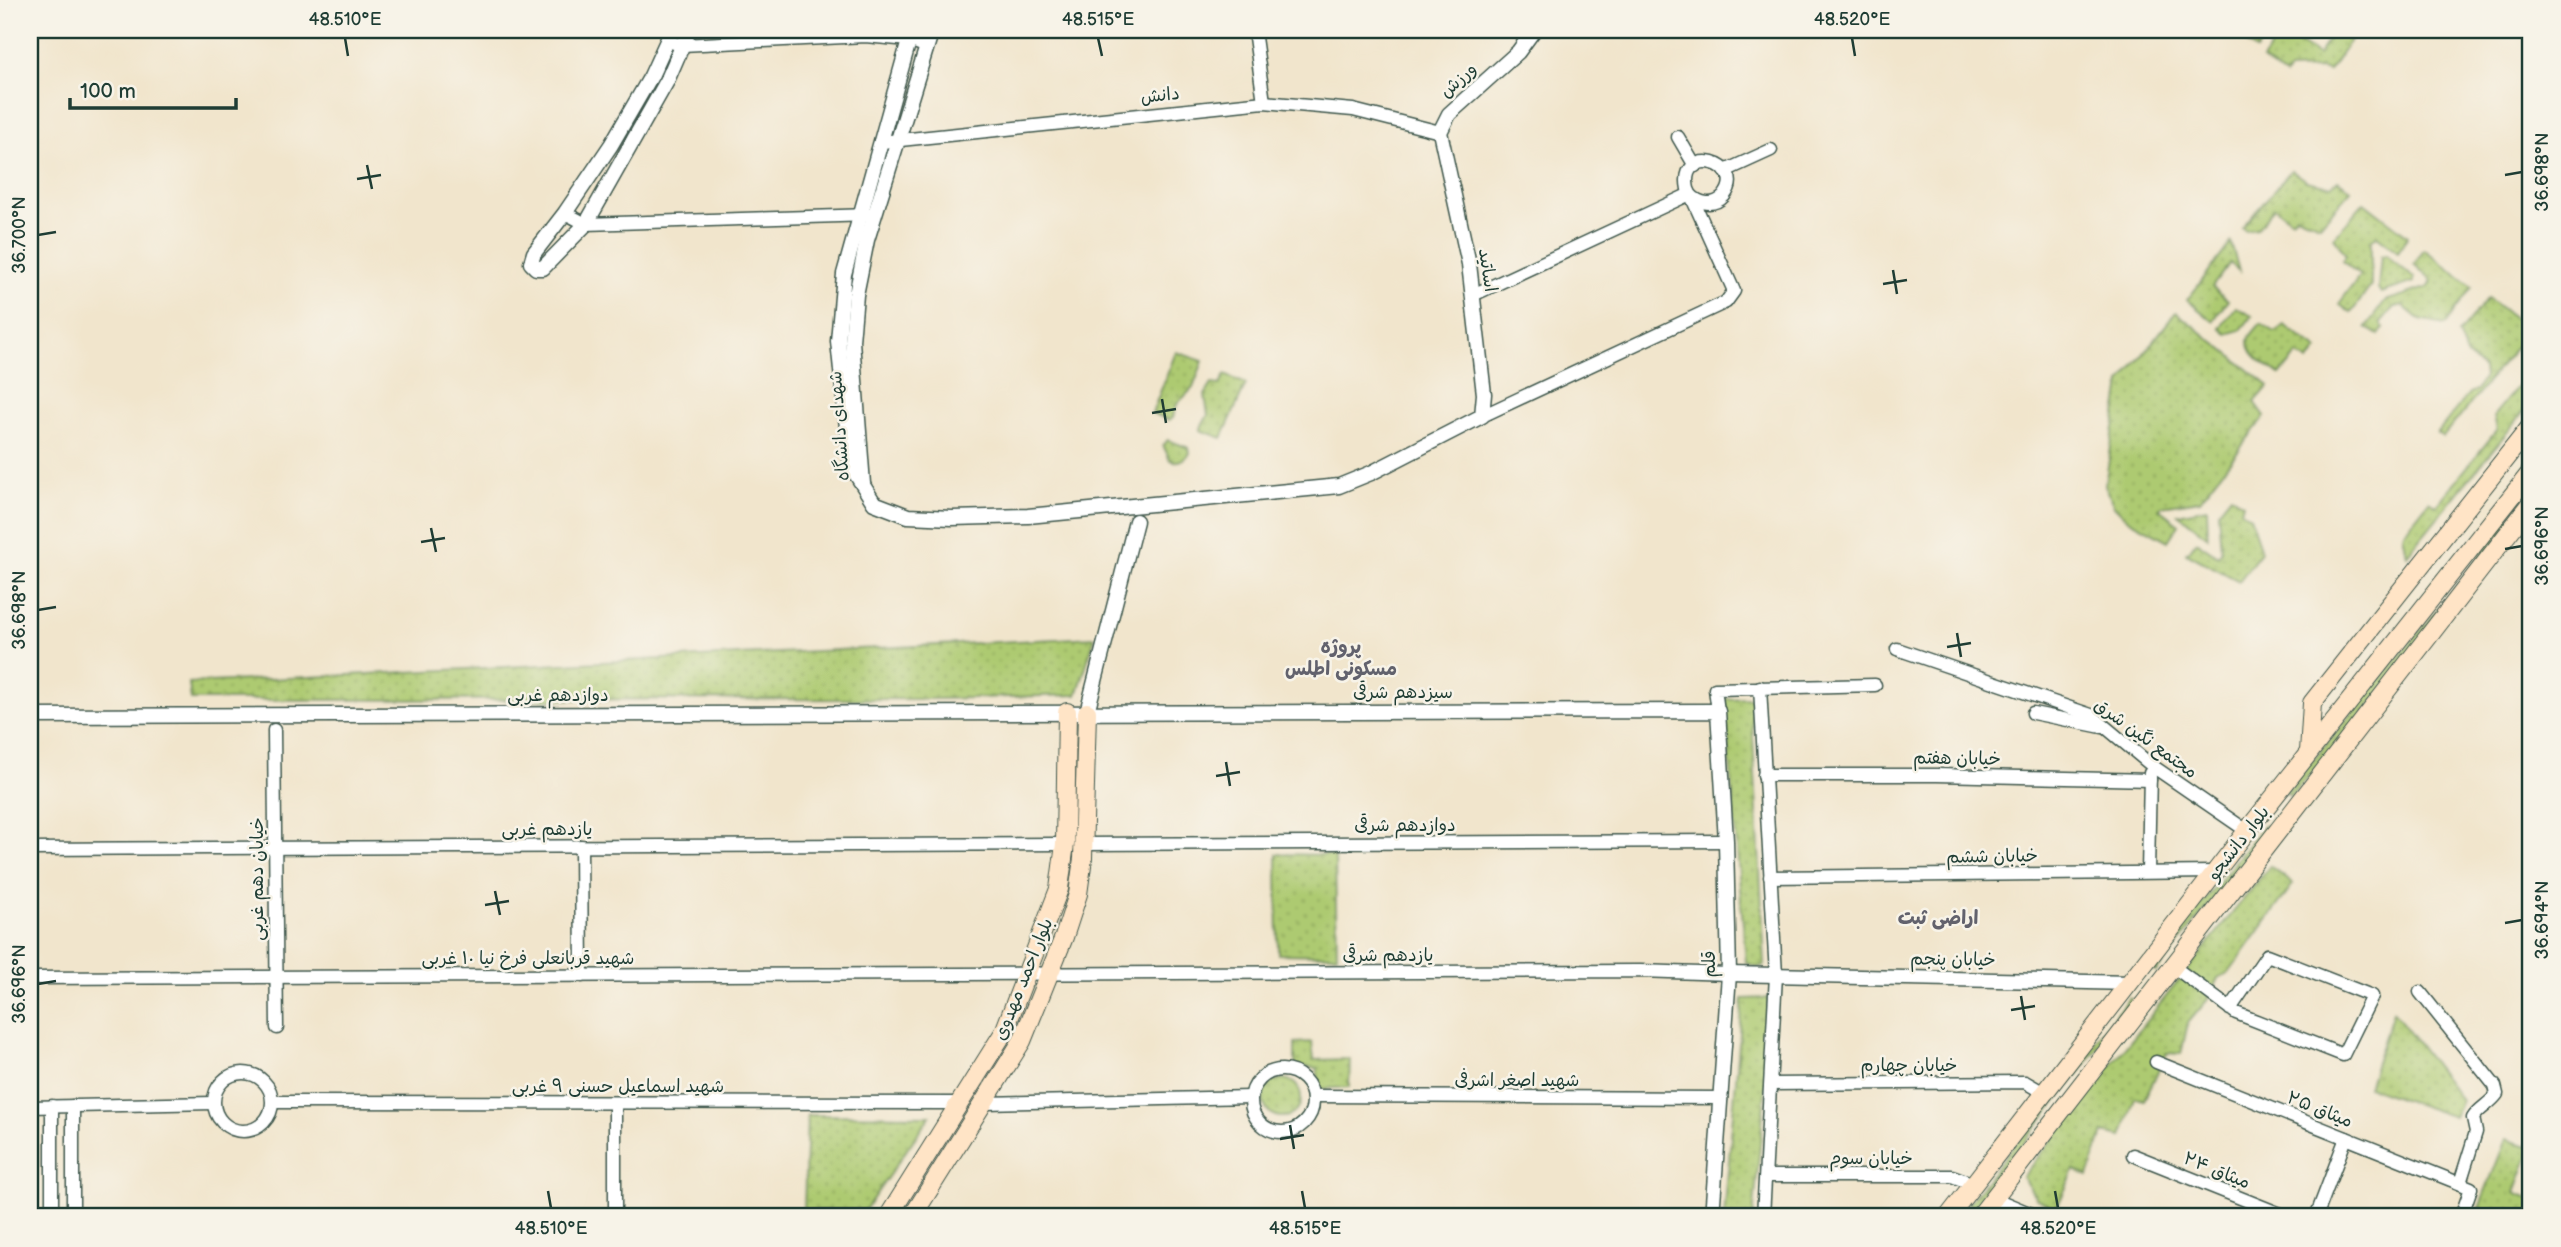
<svg xmlns="http://www.w3.org/2000/svg" width="2561" height="1247" viewBox="0 0 2561 1247" font-family="'Balsamiq Sans','Playpen Sans Arabic',sans-serif">
<style>
.grass{fill:url(#grass-dots);stroke:#668452;stroke-width:2}
.lines{fill:none;stroke-linecap:round;stroke-linejoin:round}
.minor-casing{stroke:#3e564b;stroke-width:15}
.tertiary-casing{stroke:#3e564b;stroke-width:17}
.secondary-casing{stroke:#3e564b;stroke-width:20}
.minor{stroke:#fff;stroke-width:12}
.tertiary{stroke:#fff;stroke-width:14}
.secondary{stroke:#ffe4c6;stroke-width:18}
.ticks{fill:none;stroke:#1f3d34;stroke-width:2.5}
.labels{text-anchor:middle;stroke-width:5;stroke-linejoin:round;paint-order:stroke}
.street-label{font-size:18px;fill:#1f3d34;stroke:#f7f3e8}
.neighbourhood-label{font-size:19px;font-weight:bold;fill:#62626d;stroke:#f7f3e8}
.neatline{fill:none;stroke:#1f3d34;stroke-width:2.5}
.ticks-label{font-size:18px;text-anchor:middle;fill:#1f3d34}
</style>
<defs>
<pattern id="grass-dots" width="8" height="8" patternUnits="userSpaceOnUse" patternTransform="scale(1.75)"><rect width="8" height="8" fill="#adca71"/><path d="M2 2h.1M6 6h.1" fill="none" stroke="#94ae62" stroke-width="1.8" stroke-linecap="round"/></pattern>
</defs>
<rect width="100%" height="100%" fill="#f7f3e8"/>
<filter id="ink" filterUnits="userSpaceOnUse"><feTurbulence type="fractalNoise" baseFrequency=".0143" numOctaves="2"/><feDisplacementMap in="SourceGraphic" scale="14" xChannelSelector="R" yChannelSelector="G"/><feConvolveMatrix kernelMatrix="1 2 1 2 8 2 1 2 1" color-interpolation-filters="sRGB"/></filter>
<filter id="wash" filterUnits="userSpaceOnUse"><feTurbulence type="fractalNoise" baseFrequency=".00686" numOctaves="4" result="noise"/><feDisplacementMap in="SourceGraphic" scale="28" xChannelSelector="R" yChannelSelector="G"/><feGaussianBlur stdDeviation="1.57" result="paint"/><feColorMatrix in="noise" values="0 0 0 0 0 0 0 0 0 0 0 0 0 0 0 0 0 1.4 0 .05"/><feComposite in="paint" operator="in"/></filter>
<g filter="url(#wash)">
<rect width="100%" height="100%" fill="#f1e5cc"/>
<g class="grass">
<polygon points="2230,30 2271,30 2256,50"/>
<polygon points="2335,30 2340,30 2352,37 2329,71 2321,69 2289,70 2285,76 2262,60 2282,32 2318,55"/>
<polygon points="2291,170 2306,181 2331,186 2338,180 2351,190 2320,225 2296,215 2292,220 2274,207 2257,229 2246,231 2242,228"/>
<polygon points="2364,202 2408,236 2398,252 2377,236 2371,240 2371,286 2351,313 2339,304 2360,275 2342,261 2346,255 2334,237"/>
<polygon points="2231,243 2239,271 2230,263 2212,287 2228,300 2213,321 2187,300"/>
<polygon points="2424,249 2472,287 2445,325 2420,320 2403,306 2394,307 2380,323 2384,328 2379,335 2366,327 2385,301 2429,287 2432,281 2414,264"/>
<polygon points="2386,255 2414,278 2414,282 2381,293 2378,288 2381,256"/>
<polygon points="2488,298 2524,326 2526,330 2525,336 2443,437 2437,433 2469,393 2476,390 2484,378 2483,369 2466,355 2458,334"/>
<polygon points="2236,307 2252,316 2241,330 2227,334 2220,328"/>
<polygon points="2176,312 2269,386 2255,402 2265,416 2200,500 2162,506 2159,509 2179,524 2168,541 2126,518 2114,506 2105,485 2121,383"/>
<path d="M2261,323L2275,332L2284,325L2318,350L2308,362L2297,355L2280,375C2269,366 2244,355 2250,337C2252,333 2258,327 2261,323Z"/>
<polygon points="1176,352 1203,361 1193,388 1177,404 1173,417 1169,420 1152,413"/>
<polygon points="2531,370 2531,403 2407,555 2403,534 2429,501 2436,506 2497,430 2494,415"/>
<polygon points="1225,375 1246,384 1222,438 1200,430 1208,415 1205,395 1212,384 1220,385"/>
<path d="M1168,440L1189,448L1190,453C1184,460 1179,463 1170,460L1163,445Z"/>
<path d="M2531,489V495C2453,597 2378,703 2290,796L2286,793L2450,595Z"/>
<polygon points="2231,495 2243,503 2241,511 2250,516 2261,552 2239,581 2186,553 2196,541 2218,556 2221,551 2218,511"/>
<polygon points="2207,508 2208,537 2178,514"/>
<polygon points="1095,637 1077,695 937,699 191,700 189,683"/>
<polygon points="1751,698 1765,965 1759,967 1746,963 1725,699"/>
<polygon points="2264,825 2269,829 2156,972 2151,969"/>
<polygon points="1277,854 1335,855 1337,955 1278,954"/>
<polygon points="2270,866 2293,884 2229,973 2218,978 2209,998 2188,1023 2181,1054 2167,1053 2144,1100 2135,1097 2122,1137 2103,1133 2088,1176 2074,1170 2056,1209 2037,1199 2022,1177"/>
<polygon points="1768,998 1767,1073 1753,1217 1724,1217 1743,999"/>
<polygon points="2129,998 2134,1002 1966,1217 1958,1217"/>
<polygon points="2393,1011 2461,1100 2454,1117 2368,1087"/>
<polygon points="1312,1042 1314,1060 1350,1059 1349,1087 1320,1089 1317,1068 1295,1066 1295,1043"/>
<circle cx="1282" cy="1098" r="19"/>
<polygon points="807,1115 930,1116 865,1210 804,1211"/>
<polygon points="2506,1139 2526,1146 2531,1140 2531,1150 2515,1192 2531,1199 2531,1217 2491,1217 2477,1213"/>
</g>
</g>
<g filter="url(#ink)">
<g class="lines">
<g class="minor-casing">
<g id="minor">
<polyline points="1254,30 1264,102"/>
<polyline points="674,43 682,45 865,36 909,40 927,47"/>
<polyline points="1678,137 1695,166"/>
<polyline points="881,142 1264,102 1353,110 1440,132"/>
<polyline points="1725,171 1771,150"/>
<polyline points="565,213 586,224 870,215"/>
<polyline points="1473,295 1690,194"/>
<path d="M1482,416L1726,302L1734,291L1688,189C1678,143 1750,163 1724,196C1714,207 1699,204 1690,194"/>
<polyline points="1897,649 2091,715 2151,765 2247,831"/>
<polyline points="1760,687 1776,975 1763,1217"/>
<polyline points="1718,711 1715,689 1875,685"/>
<polyline points="2033,713 2102,727"/>
<polyline points="274,730 277,1028"/>
<polyline points="1764,775 1937,775 2150,780"/>
<polyline points="1084,844 1726,841"/>
<polyline points="581,846 582,976"/>
<polyline points="30,849 1065,844"/>
<polyline points="2148,872 2150,773"/>
<polyline points="1770,877 2215,872"/>
<polyline points="2174,967 2236,1013 2343,1055 2372,996 2267,955 2230,1009"/>
<polyline points="30,978 1640,971 1729,974"/>
<path d="M2420,992L2495,1086L2497,1094C2490,1104 2479,1108 2473,1118L2476,1132L2460,1183"/>
<polyline points="2156,1062 2471,1188 2461,1217"/>
<circle cx="1282" cy="1101" r="31"/>
<circle cx="243" cy="1102" r="29"/>
<polyline points="1772,1084 2025,1082 2044,1093"/>
<polyline points="1314,1096 1720,1098"/>
<polyline points="274,1102 962,1103"/>
<polyline points="986,1103 1251,1097"/>
<polyline points="615,1104 615,1217"/>
<polyline points="52,1106 52,1217"/>
<polyline points="73,1106 73,1217"/>
<polyline points="30,1107 213,1103"/>
<polyline points="2133,1155 2288,1217"/>
<polyline points="1767,1176 1952,1176 1974,1184"/>
<polyline points="2316,1217 2346,1138"/>
</g>
</g>
<g class="tertiary-casing">
<g id="tertiary">
<polyline points="672,30 651,76 611,145 565,213 534,253 531,263 536,268 543,268 586,224 667,81 689,30"/>
<polyline points="912,30 844,274 838,341 851,466 874,503 908,516 952,518 1028,516 1339,486 1371,473 1482,416 1484,394 1469,264 1440,132 1449,114 1518,52 1534,30"/>
<polyline points="30,33 31,30"/>
<polyline points="863,484 852,341 856,295 867,240 932,30"/>
<polyline points="1087,712 1136,521"/>
<polyline points="30,716 1718,711 1726,841 1729,974 1712,1217"/>
<polyline points="1729,974 2130,983"/>
<polyline points="1993,1199 2036,1217"/>
</g>
</g>
<g class="secondary-casing">
<g id="secondary">
<polyline points="2309,752 2312,703 2531,426"/>
<polyline points="888,1217 1004,1032 1059,889 1065,844 1067,712"/>
<polyline points="912,1217 1022,1041 1064,937 1078,894 1083,858 1087,712"/>
<polyline points="1948,1217 2247,831 2531,472"/>
<polyline points="1979,1217 2531,504"/>
</g>
</g>
<use href="#minor" class="minor"/>
<use href="#tertiary" class="tertiary"/>
<use href="#secondary" class="secondary"/>
</g>
</g>
<path class="ticks" d="M345,38L348,56M1098,38L1102,56M1852,38L1855,56M367,165L372,189M2505,175L2522,172M357,179L381,175M38,235L56,232M1893,270L1897,294M1883,284L1907,280M1162,399L1166,423M1152,413L1176,409M431,528L436,552M421,542L445,538M2505,549L2522,546M38,610L56,607M1957,633L1961,657M1947,647L1971,643M1226,762L1230,786M1216,776L1240,772M495,891L500,915M485,905L509,901M2505,923L2522,920M38,984L56,981M2021,996L2025,1020M2011,1010L2035,1006M1290,1125L1294,1149M1280,1139L1304,1135M548,1191L551,1208M1302,1191L1305,1208M2055,1191L2058,1208"/>
<g class="labels">
<g class="street-label">
<text transform="translate(1458 80) rotate(-42)" y="6">ورزش</text>
<text transform="translate(1160 95) rotate(-6)" y="6">دانش</text>
<text transform="translate(1488 270) rotate(81)" y="6">اساتید</text>
<text transform="translate(839 426) rotate(-94)" y="6">شهدای دانشگاه</text>
<text x="1403" y="698">سیزدهم شرقی</text>
<text x="558" y="701">دوازدهم غربی</text>
<text transform="translate(2146 738) rotate(36)" y="6">مجتمع نگین شرق</text>
<text transform="translate(1957 758) rotate(1)" y="6">خیابان هفتم</text>
<text x="1405" y="831">دوازدهم شرقی</text>
<text x="547" y="835">یازدهم غربی</text>
<text transform="translate(2238 843) rotate(-52)" y="6">بلوار دانشجو</text>
<text transform="translate(1992 856) rotate(-1)" y="6">خیابان ششم</text>
<text transform="translate(257 879) rotate(-90)" y="6">خیابان دهم غربی</text>
<text x="1388" y="961">یازدهم شرقی</text>
<text x="528" y="964">شهید قربانعلی فرخ نیا ۱۰ غربی</text>
<text transform="translate(1953 959) rotate(1)" y="6">خیابان پنجم</text>
<text transform="translate(1709 964) rotate(-90)" y="6">قلم</text>
<text transform="translate(1023 979) rotate(-68)" y="6">بلوار احمد مهدوی</text>
<text x="1909" y="1071">خیابان چهارم</text>
<text x="1517" y="1086">شهید اصغر اشرفی</text>
<text x="618" y="1092">شهید اسماعیل حسنی ۹ غربی</text>
<text transform="translate(2320 1109) rotate(22)" y="6">میثاق ۲۵</text>
<text x="1871" y="1164">خیابان سوم</text>
<text transform="translate(2217 1170) rotate(22)" y="6">میثاق ۲۴</text>
</g>
<g class="neighbourhood-label">
<text x="1341" y="653">پروژه<tspan x="1341" dy="22">مسکونی اطلس</tspan></text>
<text x="1938" y="924">اراضی ثبت</text>
</g>
</g>
<rect width="2561" height="1247" fill="none" stroke="#f7f3e8" stroke-width="77"/>
<path d="M70 98v10h166v-10" fill="none" stroke="#1f3d34" stroke-width="3.5"/>
<text x="80" y="98" font-size="21" fill="#1f3d34" stroke="#f7f3e8" stroke-width="5" paint-order="stroke">100 m</text>
<rect x="38" y="38" width="2484" height="1170" class="neatline"/>
<g class="ticks-label">
<text x="345" y="25">48.510°E</text>
<text x="1098" y="25">48.515°E</text>
<text x="1852" y="25">48.520°E</text>
<text transform="translate(2542 172) rotate(-90)" y="6">36.698°N</text>
<text transform="translate(19 235) rotate(-90)" y="6">36.700°N</text>
<text transform="translate(2542 546) rotate(-90)" y="6">36.696°N</text>
<text transform="translate(19 610) rotate(-90)" y="6">36.698°N</text>
<text transform="translate(2542 920) rotate(-90)" y="6">36.694°N</text>
<text transform="translate(19 984) rotate(-90)" y="6">36.696°N</text>
<text x="551" y="1234">48.510°E</text>
<text x="1305" y="1234">48.515°E</text>
<text x="2058" y="1234">48.520°E</text>
</g>
</svg>
